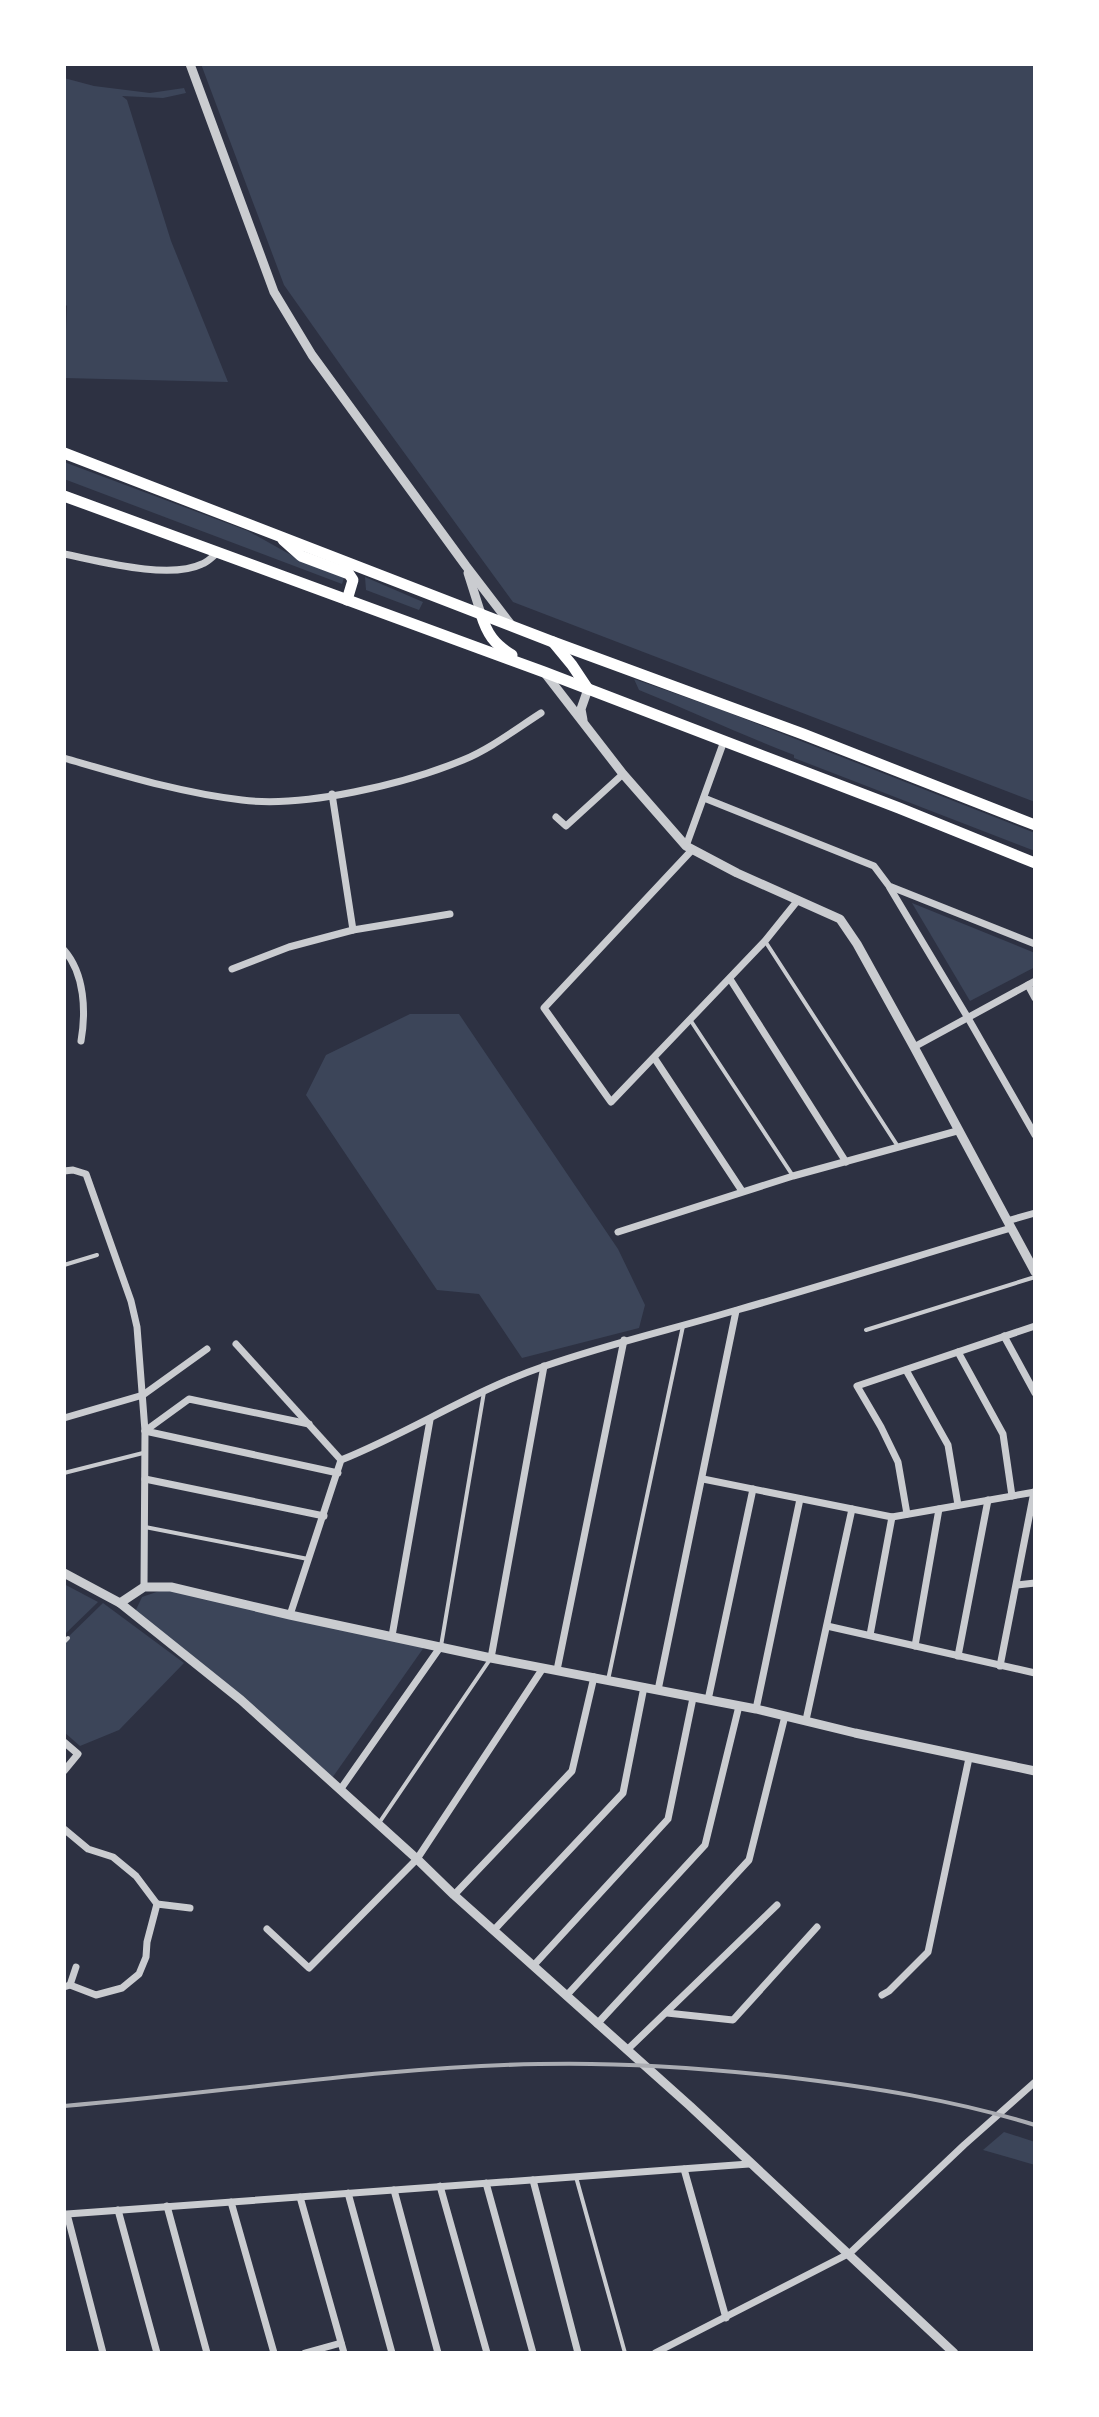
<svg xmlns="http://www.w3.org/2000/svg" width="1099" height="2417" viewBox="0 0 1099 2417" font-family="Georgia,serif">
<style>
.green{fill:#3c4559}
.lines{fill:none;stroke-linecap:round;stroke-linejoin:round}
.service{stroke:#caccd0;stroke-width:4}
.minor{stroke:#caccd0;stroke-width:7}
.tertiary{stroke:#caccd0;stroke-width:9}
.primary{stroke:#fff;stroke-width:11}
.rail{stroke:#abadb3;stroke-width:4}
</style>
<rect width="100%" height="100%" fill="#2d3142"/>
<g class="green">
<polygon points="201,64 1035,64 1035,802 513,602 349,377 284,285"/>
<polygon points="64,78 94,86 150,93 184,88 186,93 163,98 122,96 127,100 171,241 228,382 64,378 67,306 64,303"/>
<polygon points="64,462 248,531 300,560 344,578 342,584 64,479"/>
<polygon points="365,577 423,602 419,610 366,590"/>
<path d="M634,679L722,710L1035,833V851L794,758V755C742,735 691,711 639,690Z"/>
<polygon points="912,903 1035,953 1035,967 970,1001"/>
<polygon points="410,1014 459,1014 618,1249 645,1305 639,1328 522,1358 479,1294 437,1290 306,1095 326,1055"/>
<polygon points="64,1584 98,1602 64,1635"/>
<polygon points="171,1587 427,1643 330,1781 134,1614 142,1597"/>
<polygon points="103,1603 184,1663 119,1730 80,1746 64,1732 64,1641"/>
<polygon points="1004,2132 1035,2142 1035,2165 983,2150"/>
</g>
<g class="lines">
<g class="service">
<polyline points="765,941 897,1145"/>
<polyline points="691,1021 793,1176"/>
<polyline points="64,1265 97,1255"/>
<polyline points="866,1330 1035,1277"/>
<polyline points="64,1473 143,1453"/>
<polyline points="145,1527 308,1559"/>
<polyline points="64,1642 68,1638"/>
<polyline points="441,1646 484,1392"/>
<polyline points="608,1680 683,1326"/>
<polyline points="379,1823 491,1658"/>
<polyline points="576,2177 625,2353"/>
</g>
<g class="minor">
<path d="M64,554C99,561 169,580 202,564C208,562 213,556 217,553"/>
<path d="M64,758C123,775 181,793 242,800C304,808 405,784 463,760C490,749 516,729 541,713"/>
<polyline points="332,794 353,930 450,914"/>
<polyline points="704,798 874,866 889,886 1035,944"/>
<polyline points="556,817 566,826 623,774"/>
<polyline points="686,846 724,741"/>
<polyline points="692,850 544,1008 611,1102 765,941 798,900"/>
<polyline points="890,888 968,1018 1035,1135"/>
<path d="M64,950C85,974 86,1012 81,1041"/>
<polyline points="232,969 289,947 353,930"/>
<polyline points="730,979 846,1162"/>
<polyline points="1028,985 1035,998"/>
<polyline points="914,1047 1035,981"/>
<polyline points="655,1059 742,1191"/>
<polyline points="64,1171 73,1170 86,1174 131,1301 137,1327 145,1431 144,1587"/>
<polyline points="1007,1221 1035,1213"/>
<polyline points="618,1232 793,1176 957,1131"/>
<polyline points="1004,1336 1035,1393"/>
<polyline points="236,1344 341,1460"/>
<polyline points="958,1352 1003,1434 1012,1496"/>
<polyline points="906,1370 948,1445 958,1505"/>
<polyline points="64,1418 143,1395 207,1349"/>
<polyline points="145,1431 338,1473"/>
<polyline points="145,1431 189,1399 309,1424"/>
<polyline points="145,1479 324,1516"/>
<polyline points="703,1479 892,1517 1035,1492"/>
<polyline points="907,1514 898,1462 881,1427 857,1386 1035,1326"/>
<polyline points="1017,1585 1035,1583"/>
<path d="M290,1615L341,1460C411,1432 474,1390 545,1366C608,1344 673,1329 737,1310C829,1284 920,1255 1011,1228"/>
<polyline points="827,1626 1035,1673"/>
<polyline points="870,1635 892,1517"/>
<polyline points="392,1636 430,1420"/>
<polyline points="915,1646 939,1509"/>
<polyline points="958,1656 988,1500"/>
<polyline points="491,1658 544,1366"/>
<polyline points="1000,1666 1034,1492"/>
<polyline points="557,1670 624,1340"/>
<polyline points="658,1690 736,1311"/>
<polyline points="708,1700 753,1489"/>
<polyline points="756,1709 800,1499"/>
<polyline points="806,1720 852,1509"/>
<polyline points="64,1742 78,1754 64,1771"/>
<polyline points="340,1790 441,1646"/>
<polyline points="64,1829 88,1849 113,1857 136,1876 157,1904 147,1942 146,1957 139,1974 122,1988 96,1995 70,1985 64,1987"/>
<polyline points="454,1895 572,1771 594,1677"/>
<polyline points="157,1904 190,1908"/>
<polyline points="267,1929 309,1968 417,1859 543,1668"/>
<polyline points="494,1930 623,1793 644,1687"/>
<polyline points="534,1965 668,1819 693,1698"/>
<polyline points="70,1985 76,1967"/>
<polyline points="567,1995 705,1845 739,1706"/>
<polyline points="882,1995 889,1991 928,1952 969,1758"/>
<polyline points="667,2013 733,2020 817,1927"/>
<polyline points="597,2024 749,1860 785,1716"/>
<polyline points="627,2050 777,1905"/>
<polyline points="684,2169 726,2318"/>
<polyline points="533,2180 578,2353"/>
<polyline points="486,2183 533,2353"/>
<polyline points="440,2186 487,2353"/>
<polyline points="394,2190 438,2353"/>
<polyline points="348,2193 392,2353"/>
<polyline points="300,2197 344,2353"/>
<polyline points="231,2202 274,2353"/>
<polyline points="167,2206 207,2353"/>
<polyline points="118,2210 157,2353"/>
<polyline points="103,2353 67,2214 749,2164"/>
<polyline points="305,2353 341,2343"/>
<polyline points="655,2353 850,2253 964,2145 1035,2082"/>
</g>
<g class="tertiary">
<polyline points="190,64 274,292 312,355 466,566 512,626"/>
<polyline points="468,573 481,614"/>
<polyline points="544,672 623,774 686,846 737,873 840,919 857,944 914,1047 1035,1272"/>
<polyline points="583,720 581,709 588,689"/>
<polyline points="64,1573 120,1603 241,1700 417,1859 454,1895 690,2106 954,2353"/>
<polyline points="120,1603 144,1587 171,1587 290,1615 491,1658 756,1709 855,1733 1035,1771"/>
</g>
<g class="primary">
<polyline points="64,453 553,642 803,734 1035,825"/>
<polyline points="64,496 544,672 899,808 1035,863"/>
<polyline points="283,540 301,556 349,574 353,580 347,600"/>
<path d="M481,614C487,634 494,644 512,655"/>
<polyline points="553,642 572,665 588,689"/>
</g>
<path class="rail" d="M64,2106C222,2093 380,2067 539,2064C622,2062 704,2068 786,2077C870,2087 954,2100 1035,2125"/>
</g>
<rect width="1099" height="2417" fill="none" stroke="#ffffff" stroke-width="132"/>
</svg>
